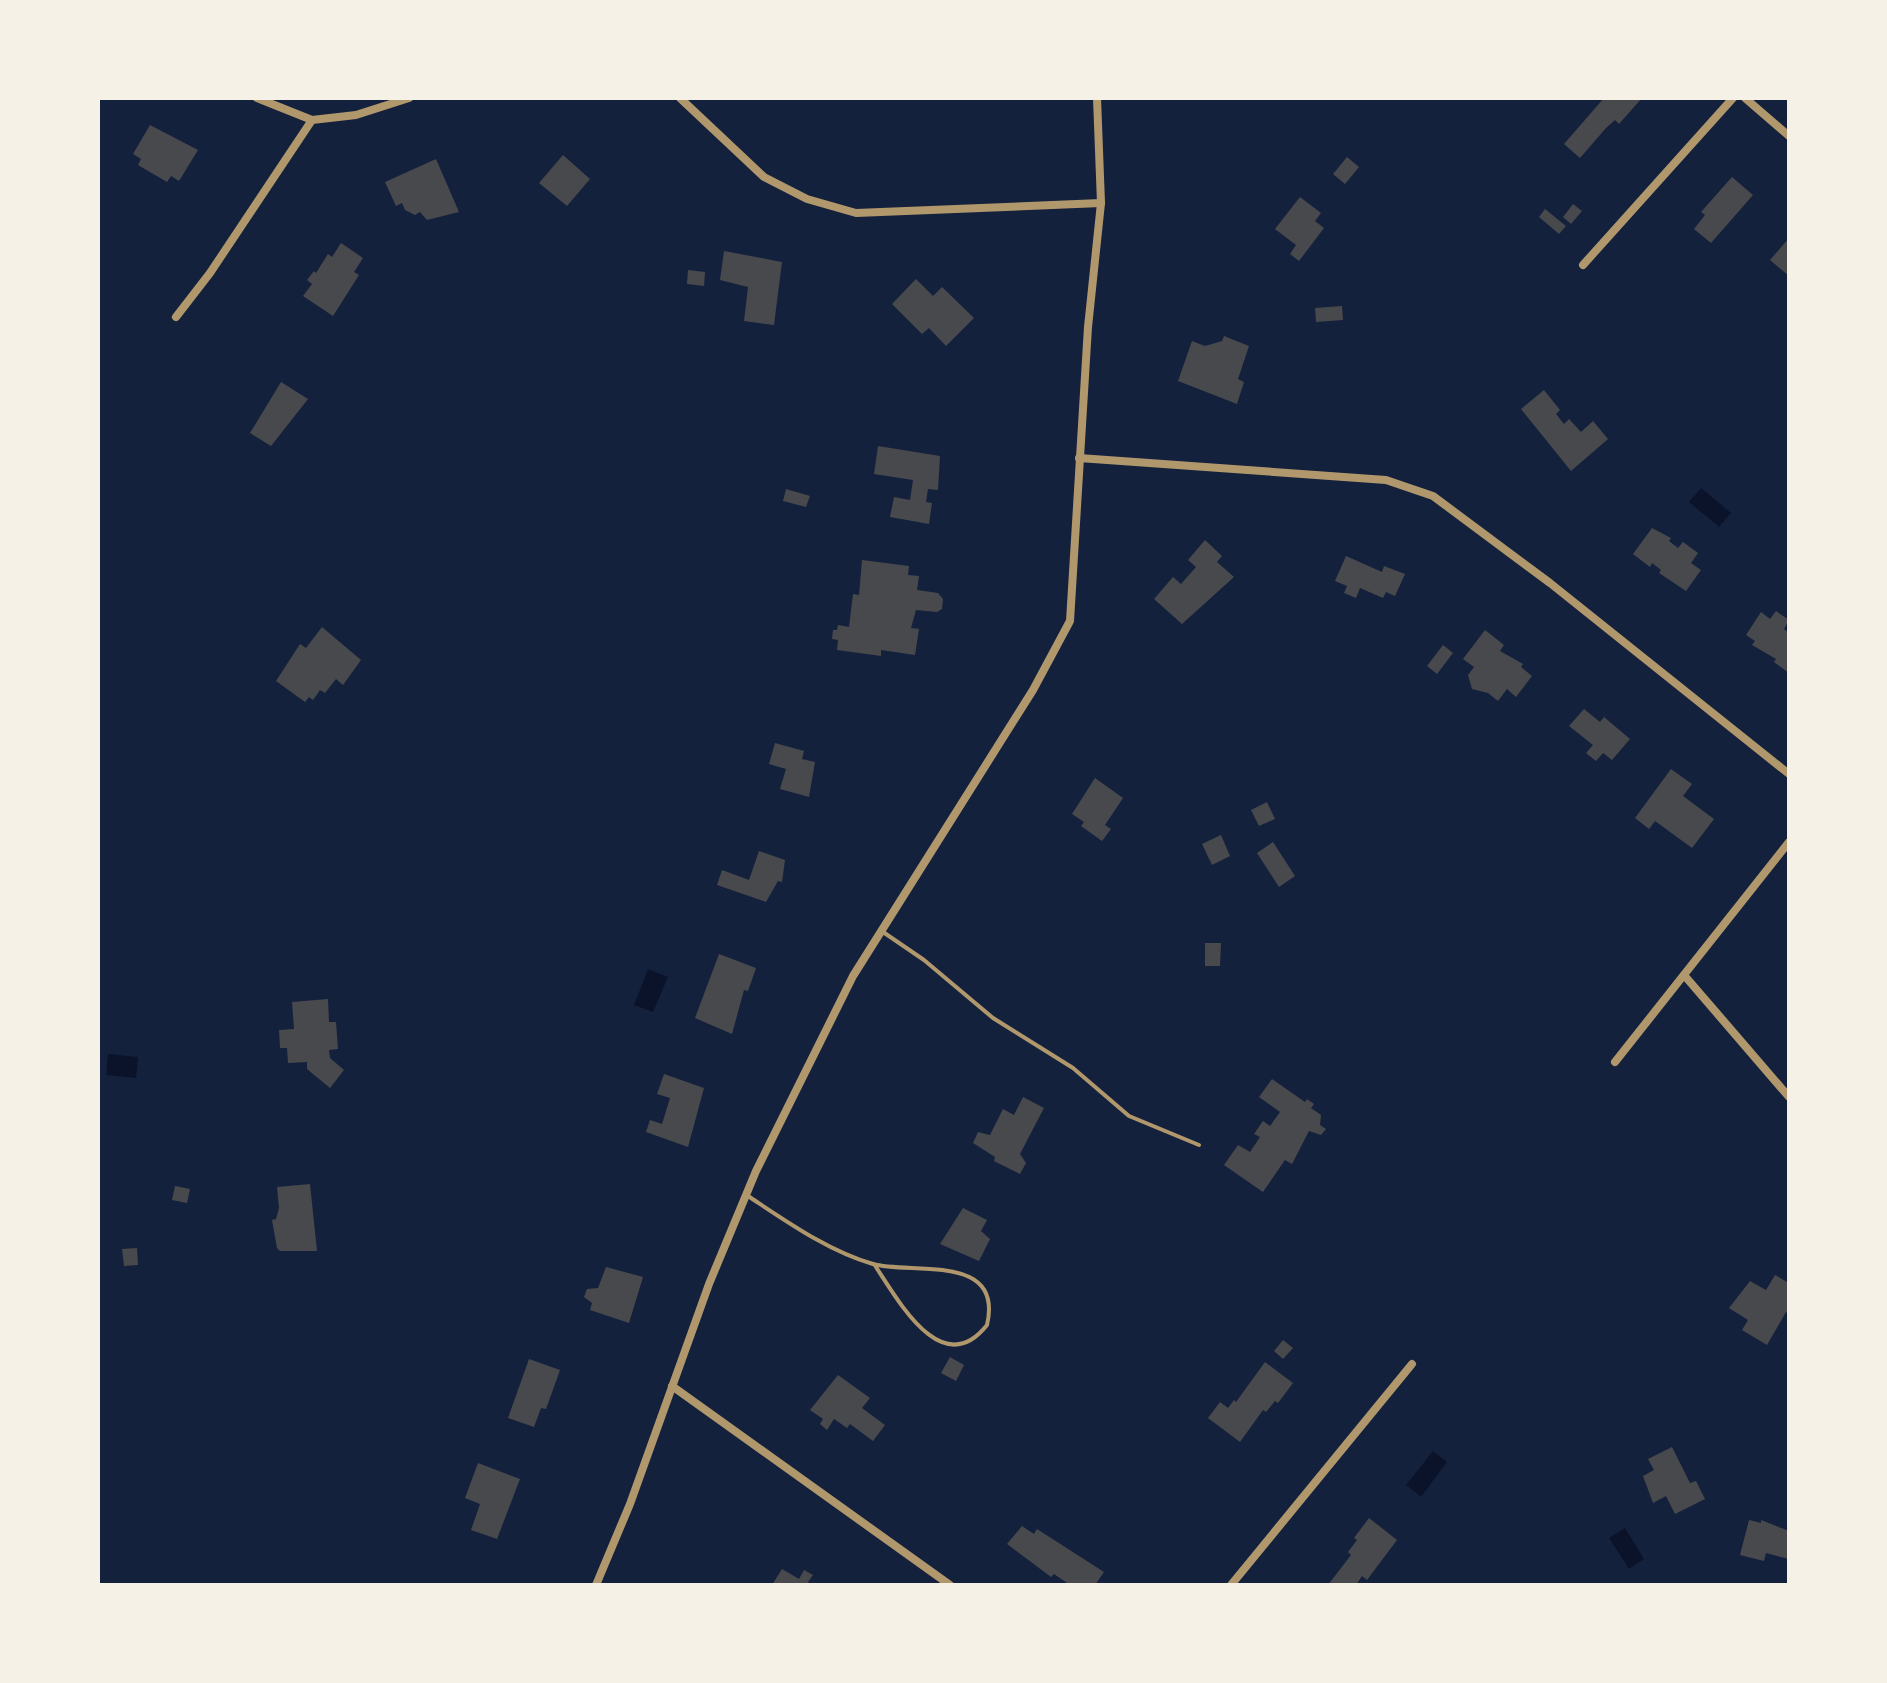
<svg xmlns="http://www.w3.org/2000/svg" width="1887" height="1683" viewBox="0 0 1887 1683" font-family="'Archivo Narrow',sans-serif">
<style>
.water{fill:#0b132b}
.building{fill:#48494c}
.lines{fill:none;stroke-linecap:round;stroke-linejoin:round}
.service{stroke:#b1986c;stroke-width:4}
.minor{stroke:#b1986c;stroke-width:8}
</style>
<rect width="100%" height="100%" fill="#14213d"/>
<g class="water">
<polygon points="1701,488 1731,513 1719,527 1689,502"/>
<polygon points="648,969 668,977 653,1012 634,1005"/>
<polygon points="108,1054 138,1057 136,1078 106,1075"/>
<polygon points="1433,1451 1447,1462 1421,1497 1406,1485"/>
<polygon points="1625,1528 1644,1559 1629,1569 1609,1538"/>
</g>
<g class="building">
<polygon points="1604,98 1642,98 1619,124 1615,120 1606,128 1580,158 1564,144"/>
<polygon points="150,125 198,150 179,181 171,176 167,182 138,165 141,159 133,154"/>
<polygon points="563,155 590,179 567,206 539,183"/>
<polygon points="1347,157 1359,167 1345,184 1333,174"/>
<polygon points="436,159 459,212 427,220 420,212 415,215 405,210 402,203 396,206 385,182"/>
<polygon points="1732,177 1753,195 1711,243 1694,229 1705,215 1701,212"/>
<polygon points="1300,197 1321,213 1315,221 1324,228 1299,261 1290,254 1296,245 1275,229"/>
<polygon points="1573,204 1582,211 1571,224 1563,217"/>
<polygon points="1545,209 1566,226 1559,234 1539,217"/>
<polygon points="1789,238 1789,276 1770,260"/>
<polygon points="341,243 363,258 354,272 359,275 333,316 303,296 312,284 307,280 314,271 316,273 328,254 332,257"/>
<polygon points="724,251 782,262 774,325 744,321 748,287 720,280"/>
<polygon points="688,270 705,272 704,286 687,284"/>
<polygon points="916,279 933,296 942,287 974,318 946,346 929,328 922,334 892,304"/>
<polygon points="1342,306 1343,320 1316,322 1315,308"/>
<polygon points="1224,336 1249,346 1238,379 1244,382 1237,404 1178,381 1192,341 1205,346 1222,341"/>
<polygon points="281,382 308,399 271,446 250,433"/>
<polygon points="1544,390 1560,410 1556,414 1564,424 1569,419 1581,432 1593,421 1608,439 1571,471 1521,409"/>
<polygon points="878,446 940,456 938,490 928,489 926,502 932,503 929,524 890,517 894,497 910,500 913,480 874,474"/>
<polygon points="786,489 810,496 806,507 783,501"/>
<polygon points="1652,528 1671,538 1669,541 1678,548 1683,542 1698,553 1691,563 1701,570 1686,591 1659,573 1661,570 1652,563 1650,567 1633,554"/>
<polygon points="1205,540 1222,556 1217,562 1234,577 1182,624 1154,599 1173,577 1181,584 1196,567 1188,560"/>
<polygon points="1346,556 1382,572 1384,566 1405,574 1395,596 1386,592 1383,598 1360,588 1356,598 1344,593 1347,586 1335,581"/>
<polygon points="862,560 909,566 908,575 919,576 917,590 938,593 943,599 942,609 937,612 916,610 911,628 919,629 915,655 881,650 881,656 837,650 838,640 832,639 833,630 837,630 838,625 849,627 853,594 859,595"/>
<polygon points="1776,611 1789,620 1784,629 1789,633 1789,673 1774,662 1776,659 1752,645 1755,641 1746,635 1761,612 1770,619"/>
<polygon points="322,627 361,660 343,685 336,679 325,693 320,690 313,700 309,697 305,702 276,681 300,644 306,648"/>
<polygon points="1485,630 1504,645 1500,651 1523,664 1521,667 1532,676 1516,697 1507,689 1498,701 1488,693 1472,689 1468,675 1474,667 1463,659"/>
<polygon points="1443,645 1453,653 1437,674 1427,666"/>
<polygon points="1584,709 1600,722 1604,717 1630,739 1612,760 1603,753 1596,761 1586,753 1593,745 1569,726"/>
<polygon points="775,743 804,751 802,759 815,762 809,797 780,789 786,769 769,764"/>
<polygon points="1671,769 1692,784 1683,796 1714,819 1692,848 1655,821 1649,829 1635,818"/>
<polygon points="1095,778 1123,798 1105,825 1111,829 1102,841 1081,826 1084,822 1072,814"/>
<polygon points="1267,802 1275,819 1259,826 1251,810"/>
<polygon points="1221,835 1230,856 1212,865 1202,844"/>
<polygon points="1273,842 1295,876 1279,887 1257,853"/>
<polygon points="759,851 785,860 782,882 778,881 766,902 717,885 722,870 749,880"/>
<polygon points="1205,943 1221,943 1220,966 1205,966"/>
<polygon points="719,954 756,968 748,991 744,990 732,1034 695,1018"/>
<polygon points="328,999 329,1022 336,1022 338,1049 329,1050 330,1058 344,1070 330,1088 307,1069 307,1062 288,1063 287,1048 280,1048 279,1030 294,1029 292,1002"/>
<polygon points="664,1074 704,1088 688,1147 646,1132 650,1120 662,1124 670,1098 657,1094"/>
<polygon points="1272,1079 1305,1102 1307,1099 1314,1104 1311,1108 1321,1115 1320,1125 1326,1129 1321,1135 1309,1131 1292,1164 1285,1160 1263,1192 1224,1165 1238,1145 1250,1152 1260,1137 1254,1134 1263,1121 1270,1126 1280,1112 1259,1097"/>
<polygon points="1023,1097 1044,1108 1020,1154 1026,1163 1020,1174 994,1161 995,1157 973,1143 978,1132 990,1135 1003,1109 1014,1115"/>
<polygon points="310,1184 317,1251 280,1251 277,1248 272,1220 276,1219 279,1208 277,1187"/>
<polygon points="175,1186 190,1189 187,1203 172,1200"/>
<polygon points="963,1208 987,1220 981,1231 990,1239 979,1261 940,1244"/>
<polygon points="137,1248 138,1265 124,1266 122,1249"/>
<polygon points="606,1267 643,1277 629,1323 590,1310 592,1303 584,1297 587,1289 598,1288"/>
<polygon points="1775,1275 1789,1283 1789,1314 1786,1312 1767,1345 1742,1330 1748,1320 1729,1308 1750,1281 1766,1290"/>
<polygon points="1283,1340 1293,1348 1283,1359 1274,1351"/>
<polygon points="950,1357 964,1365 956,1381 941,1373"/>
<polygon points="529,1359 560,1370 546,1409 541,1408 534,1427 508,1418"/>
<polygon points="1265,1362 1293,1383 1278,1403 1275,1401 1266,1412 1263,1410 1240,1442 1208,1418 1220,1402 1228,1408 1234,1400 1236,1402"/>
<polygon points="838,1375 870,1398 862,1408 885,1425 873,1441 850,1424 847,1428 834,1419 827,1430 820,1424 823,1419 810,1410"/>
<polygon points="1672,1447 1690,1483 1696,1481 1705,1499 1675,1514 1666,1496 1653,1503 1643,1476 1654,1470 1648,1459"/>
<polygon points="478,1463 520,1479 497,1539 471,1530 480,1504 465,1498"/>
<polygon points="1369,1518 1397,1540 1367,1580 1362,1576 1356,1585 1328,1585 1351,1555 1348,1552 1357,1540 1354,1538"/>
<polygon points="1749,1520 1761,1523 1761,1520 1789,1531 1789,1559 1766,1553 1764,1561 1740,1555"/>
<polygon points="1022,1526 1034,1534 1037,1529 1104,1572 1095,1585 1070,1585 1054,1574 1051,1577 1007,1544"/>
<polygon points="782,1569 799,1579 804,1570 813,1575 808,1582 812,1585 772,1585"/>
</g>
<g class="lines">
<g class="service">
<polyline points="883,932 924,960 993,1018 1073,1068 1129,1116 1199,1145"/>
<path d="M748,1196C786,1221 828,1251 873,1264C911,1275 1004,1252 987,1325C942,1382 898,1300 874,1264"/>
</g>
<g class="minor">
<polyline points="257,98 312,120"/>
<polyline points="680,98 764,177 807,199 856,213 1101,203"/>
<polyline points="1745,98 1789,136"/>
<polyline points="1583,265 1733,98"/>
<polyline points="176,317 210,273 312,120 356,115 409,98"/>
<polyline points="1079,458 1386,480 1433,496 1550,583 1789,774"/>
<polyline points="1684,975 1789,1097"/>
<polyline points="1615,1062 1789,842"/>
<polyline points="672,1386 950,1585"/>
<polyline points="596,1585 630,1504 709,1284 756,1171 853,976 1033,690 1070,621 1088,327 1101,203 1097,98"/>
<polyline points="1231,1585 1412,1364"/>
</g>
</g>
<rect width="1887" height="1683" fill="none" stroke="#f6f1e7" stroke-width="200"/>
</svg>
